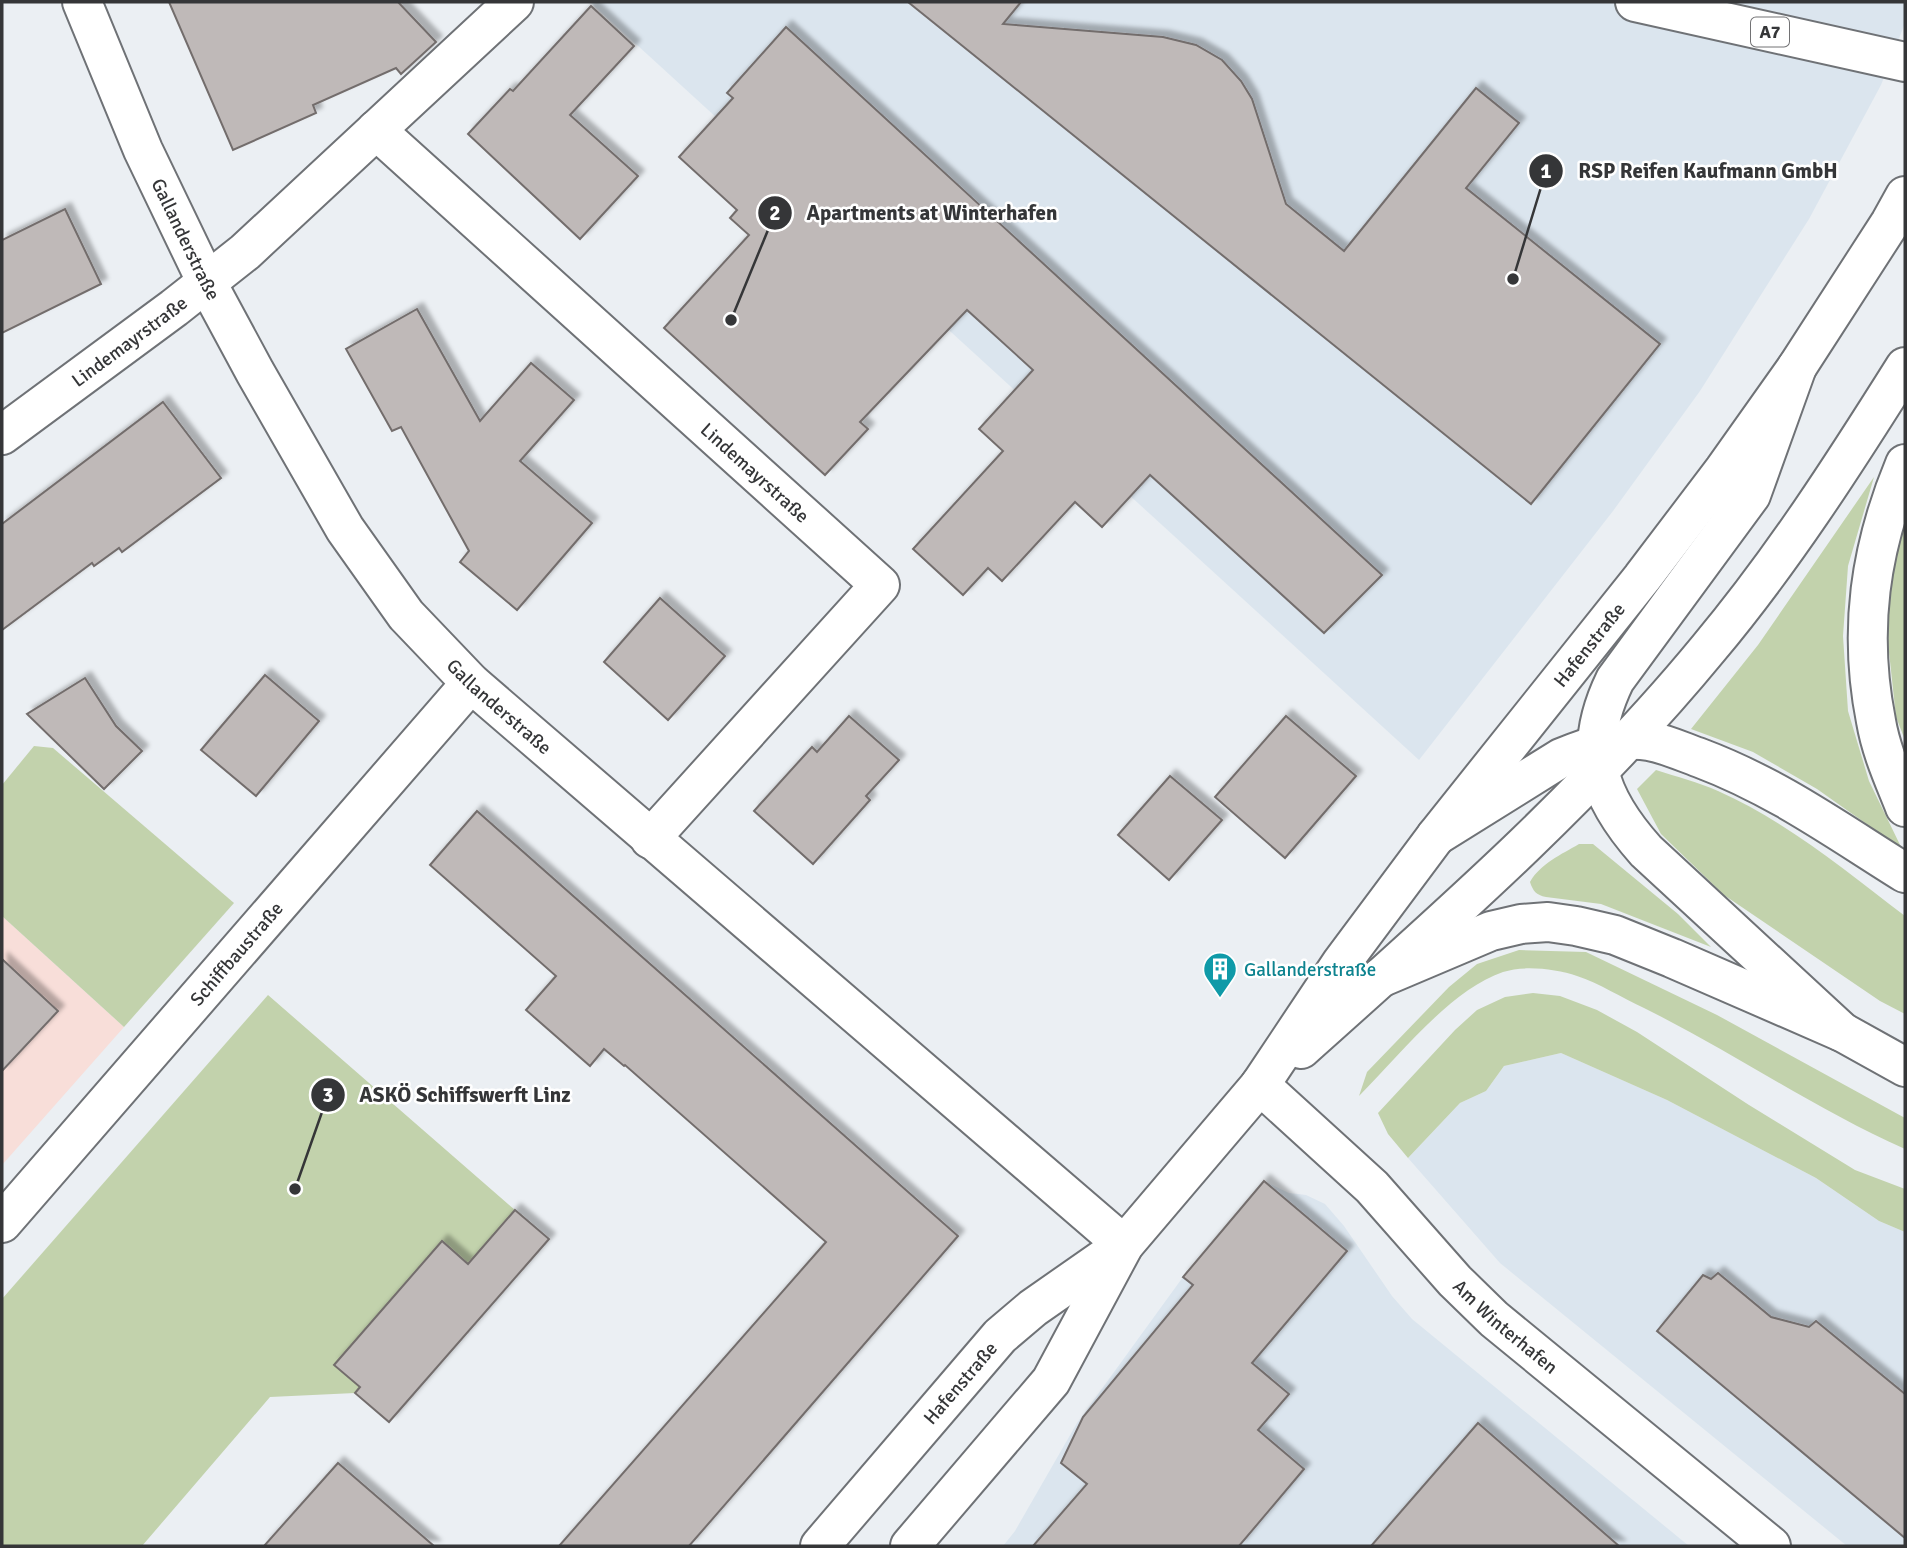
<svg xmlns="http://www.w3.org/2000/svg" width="1907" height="1548" viewBox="0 0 1907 1548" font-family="Signika,sans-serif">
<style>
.built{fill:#dbe5ee}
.industrial{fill:#f8ded9}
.green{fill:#c2d2ac}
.building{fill:#bfb9b8;stroke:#736d6c;stroke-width:2;filter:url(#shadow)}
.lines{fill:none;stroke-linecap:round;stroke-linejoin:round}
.minor-casing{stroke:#6f7276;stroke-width:42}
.secondary-casing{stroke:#6f7276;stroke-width:42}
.primary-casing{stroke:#6f7276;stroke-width:42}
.motorway-casing{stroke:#6f7276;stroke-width:42}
.minor{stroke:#fff;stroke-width:38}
.secondary{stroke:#fff;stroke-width:38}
.primary{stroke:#fff;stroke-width:38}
.motorway{stroke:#fff;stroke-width:38}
.labels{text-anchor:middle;stroke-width:5;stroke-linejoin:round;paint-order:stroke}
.shield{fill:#fff;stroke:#727274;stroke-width:2}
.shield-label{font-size:18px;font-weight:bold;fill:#353638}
.street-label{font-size:19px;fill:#353638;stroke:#fff}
.culture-label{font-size:19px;fill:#0d838f;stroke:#fff;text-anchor:start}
.leader{fill:none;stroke:#353638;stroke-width:2.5}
.callout-dot{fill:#353638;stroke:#fff;stroke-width:2.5}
.mark-label{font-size:21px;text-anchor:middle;font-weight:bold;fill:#fff}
.callout-label{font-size:21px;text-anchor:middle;font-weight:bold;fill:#353638;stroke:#fff;stroke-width:5;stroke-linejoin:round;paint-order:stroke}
</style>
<defs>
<filter id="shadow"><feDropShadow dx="6" dy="-6" stdDeviation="2" flood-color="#0004"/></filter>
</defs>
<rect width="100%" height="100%" fill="#ebeff3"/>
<g class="built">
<polygon points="590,2 1905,2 1905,23 1881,85 1809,219 1700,391 1613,511 1419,760"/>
<polygon points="1561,1053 1667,1100 1816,1178 1879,1221 1905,1232 1905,1546 1847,1546 1500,1263 1408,1158 1460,1103 1486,1091 1504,1066"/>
<polygon points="1264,1181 1289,1193 1306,1195 1325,1204 1344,1226 1392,1296 1412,1319 1689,1546 1003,1546 1015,1531 1077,1423 1183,1277"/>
</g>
<polygon class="industrial" points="2,916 124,1027 2,1165"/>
<g class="green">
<polygon points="1874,477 1848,566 1843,636 1848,711 1869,781 1902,849 1817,789 1753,752 1691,729 1758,645"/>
<polygon points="1905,513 1905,740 1896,717 1885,615"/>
<polygon points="34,746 53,748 234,903 124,1027 2,916 2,785"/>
<path d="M1656,770C1677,777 1698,782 1718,791C1786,821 1846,871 1905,916V1014L1880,1001L1724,895L1661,834L1637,789Z"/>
<path d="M1579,844H1593L1678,914L1711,947L1601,904L1546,897C1536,895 1533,891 1530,882C1540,864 1562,854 1579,844Z"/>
<path d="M1519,950L1586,952L1717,1015L1905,1118V1149C1815,1109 1733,1052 1644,1008C1622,998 1599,983 1577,976C1556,969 1524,965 1503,972C1450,990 1399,1056 1359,1096L1367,1072L1449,987L1477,964Z"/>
<polygon points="1533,993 1560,996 1597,1010 1637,1032 1749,1105 1855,1170 1905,1189 1905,1232 1879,1221 1816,1178 1667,1100 1561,1053 1504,1066 1486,1091 1460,1103 1408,1158 1388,1134 1378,1113 1455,1030 1477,1010 1505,997"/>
<polygon points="268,995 515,1210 355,1393 270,1397 142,1546 2,1546 2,1299"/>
</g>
<g class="building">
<polygon points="169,2 398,2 436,42 401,74 396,68 313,105 316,113 233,150"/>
<polygon points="908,2 1021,2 1003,24 1163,37 1196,45 1222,60 1241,81 1252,99 1286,204 1344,251 1476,88 1519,123 1466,188 1660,344 1531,504"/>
<polygon points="591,6 634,46 570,115 638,176 580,239 468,134 510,89 513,91"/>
<polygon points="786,27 1382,575 1324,633 1150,475 1102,527 1075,502 1002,581 988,568 963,595 913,549 1003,451 979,429 1033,370 967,310 860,422 868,429 825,475 664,328 749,235 730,218 737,210 679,157 733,98 727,93"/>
<polygon points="65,209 101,284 2,333 2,240"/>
<polygon points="417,309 480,421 531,363 574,400 520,461 592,523 517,610 460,562 469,551 401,427 392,431 346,349"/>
<polygon points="163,402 221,478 122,552 119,548 94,566 92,563 2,630 2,524"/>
<polygon points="660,598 725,656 668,720 604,662"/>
<polygon points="265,675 319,721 256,796 201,750"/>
<polygon points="85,678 116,726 142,751 104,789 27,714"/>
<polygon points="849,716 899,760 866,796 870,800 813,864 754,811 812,747 817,752"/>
<polygon points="1286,716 1356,776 1285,858 1215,797"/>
<polygon points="1170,776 1222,820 1169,880 1118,835"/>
<polygon points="477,811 958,1236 689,1546 559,1546 826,1242 625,1065 624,1066 604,1049 590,1066 526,1010 556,976 430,865"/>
<polygon points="2,959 58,1011 2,1071"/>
<polygon points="1264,1181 1347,1251 1252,1363 1289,1394 1258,1430 1304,1469 1239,1546 1033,1546 1087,1484 1061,1463 1083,1417 1193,1285 1183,1277"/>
<polygon points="515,1210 549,1239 389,1422 355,1393 360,1387 334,1365 442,1241 468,1264"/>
<polygon points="1718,1273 1771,1317 1809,1327 1816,1321 1905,1394 1905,1538 1657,1331 1703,1275 1711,1279"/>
<polygon points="1478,1423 1619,1546 1371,1546"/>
<polygon points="338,1463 434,1546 264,1546"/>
</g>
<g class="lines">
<g class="minor-casing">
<g id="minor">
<path id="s1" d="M82,2L143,150L207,283L255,372L345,529L406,615L471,683L1124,1245"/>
<path id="s2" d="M376,130L880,585L650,839"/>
<path id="s3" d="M2,435L174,308L245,252L514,2"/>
<path id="s4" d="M1260,1085L1372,1187L1455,1281L1494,1319L1771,1546"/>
<path id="s5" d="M2,1223L471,683"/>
</g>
</g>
<g class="secondary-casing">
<g id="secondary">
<path id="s6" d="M820,1546L1000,1336L1033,1308L1119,1248"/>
<polyline points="910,1546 1051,1381 1124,1245 1260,1085"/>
</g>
</g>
<g class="primary-casing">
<g id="primary">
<path d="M1301,1049C1443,922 1587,796 1708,649C1782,561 1844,464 1905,367"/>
<path id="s7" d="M1260,1085L1342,962L1436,836L1642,578L1724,470L1797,367L1890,223L1905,196"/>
</g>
</g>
<g class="motorway-casing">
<g id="motorway">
<polyline points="1635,2 1905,62"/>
<path d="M1797,367L1751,495L1615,680C1581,750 1597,796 1646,851L1842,1032"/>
<path d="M1905,464C1870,548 1858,630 1876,721C1881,751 1894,779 1905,807"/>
<path d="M1436,836L1561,758C1588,747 1619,736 1649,741C1666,744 1683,752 1700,758C1777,787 1836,830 1905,873"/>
<polyline points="1380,978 1491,931 1521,924 1548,922 1576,926 1615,935 1672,958 1842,1032 1905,1067"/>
</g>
</g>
<use href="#minor" class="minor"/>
<use href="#secondary" class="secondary"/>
<use href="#primary" class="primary"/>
<use href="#motorway" class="motorway"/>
</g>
<defs>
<g id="building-pin" transform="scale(1.75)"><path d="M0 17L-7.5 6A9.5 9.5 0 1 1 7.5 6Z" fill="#0f9aa8" stroke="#fff"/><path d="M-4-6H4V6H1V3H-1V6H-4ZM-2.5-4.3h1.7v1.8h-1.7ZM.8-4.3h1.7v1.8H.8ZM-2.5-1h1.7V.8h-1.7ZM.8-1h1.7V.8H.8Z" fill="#fff"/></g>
</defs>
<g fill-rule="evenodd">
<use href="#building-pin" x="1220" y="969"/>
</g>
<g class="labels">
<rect class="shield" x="1751" y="17.5" width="38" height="29" rx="5"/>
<g class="shield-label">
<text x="1770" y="38">A7</text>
</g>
<g class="street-label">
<text dy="7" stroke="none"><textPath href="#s1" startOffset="259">Gallanderstraße</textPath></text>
<text dy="7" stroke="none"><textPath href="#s3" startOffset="158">Lindemayrstraße</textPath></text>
<text dy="7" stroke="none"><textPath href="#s2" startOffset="511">Lindemayrstraße</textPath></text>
<text dy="7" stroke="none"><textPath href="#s7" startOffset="550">Hafenstraße</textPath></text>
<text dy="7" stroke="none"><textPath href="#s1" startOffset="826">Gallanderstraße</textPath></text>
<text dy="7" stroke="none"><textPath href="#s5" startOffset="357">Schiffbaustraße</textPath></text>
<text dy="7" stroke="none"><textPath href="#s4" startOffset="345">Am Winterhafen</textPath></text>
<text dy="7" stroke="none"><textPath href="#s6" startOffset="215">Hafenstraße</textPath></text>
</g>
<g class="culture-label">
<text x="1244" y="976">Gallanderstraße</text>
</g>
</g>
<path class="leader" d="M1513 279L1546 171M731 320L775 213M295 1189L328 1095"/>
<g class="callout-dot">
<circle cx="1513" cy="279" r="7"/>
<circle cx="731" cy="320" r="7"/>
<circle cx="295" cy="1189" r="7"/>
<circle cx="1546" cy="171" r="18"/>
<circle cx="775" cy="213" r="18"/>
<circle cx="328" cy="1095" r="18"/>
</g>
<g class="mark-label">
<text x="1546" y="178">1</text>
<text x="775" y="220">2</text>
<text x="328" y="1102">3</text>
</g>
<g class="callout-label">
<text x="1708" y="178">RSP Reifen Kaufmann GmbH</text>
<text x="932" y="220">Apartments at Winterhafen</text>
<text x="465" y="1102">ASKÖ Schiffswerft Linz</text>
</g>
<rect width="1907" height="1548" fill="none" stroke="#353638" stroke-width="7"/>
</svg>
